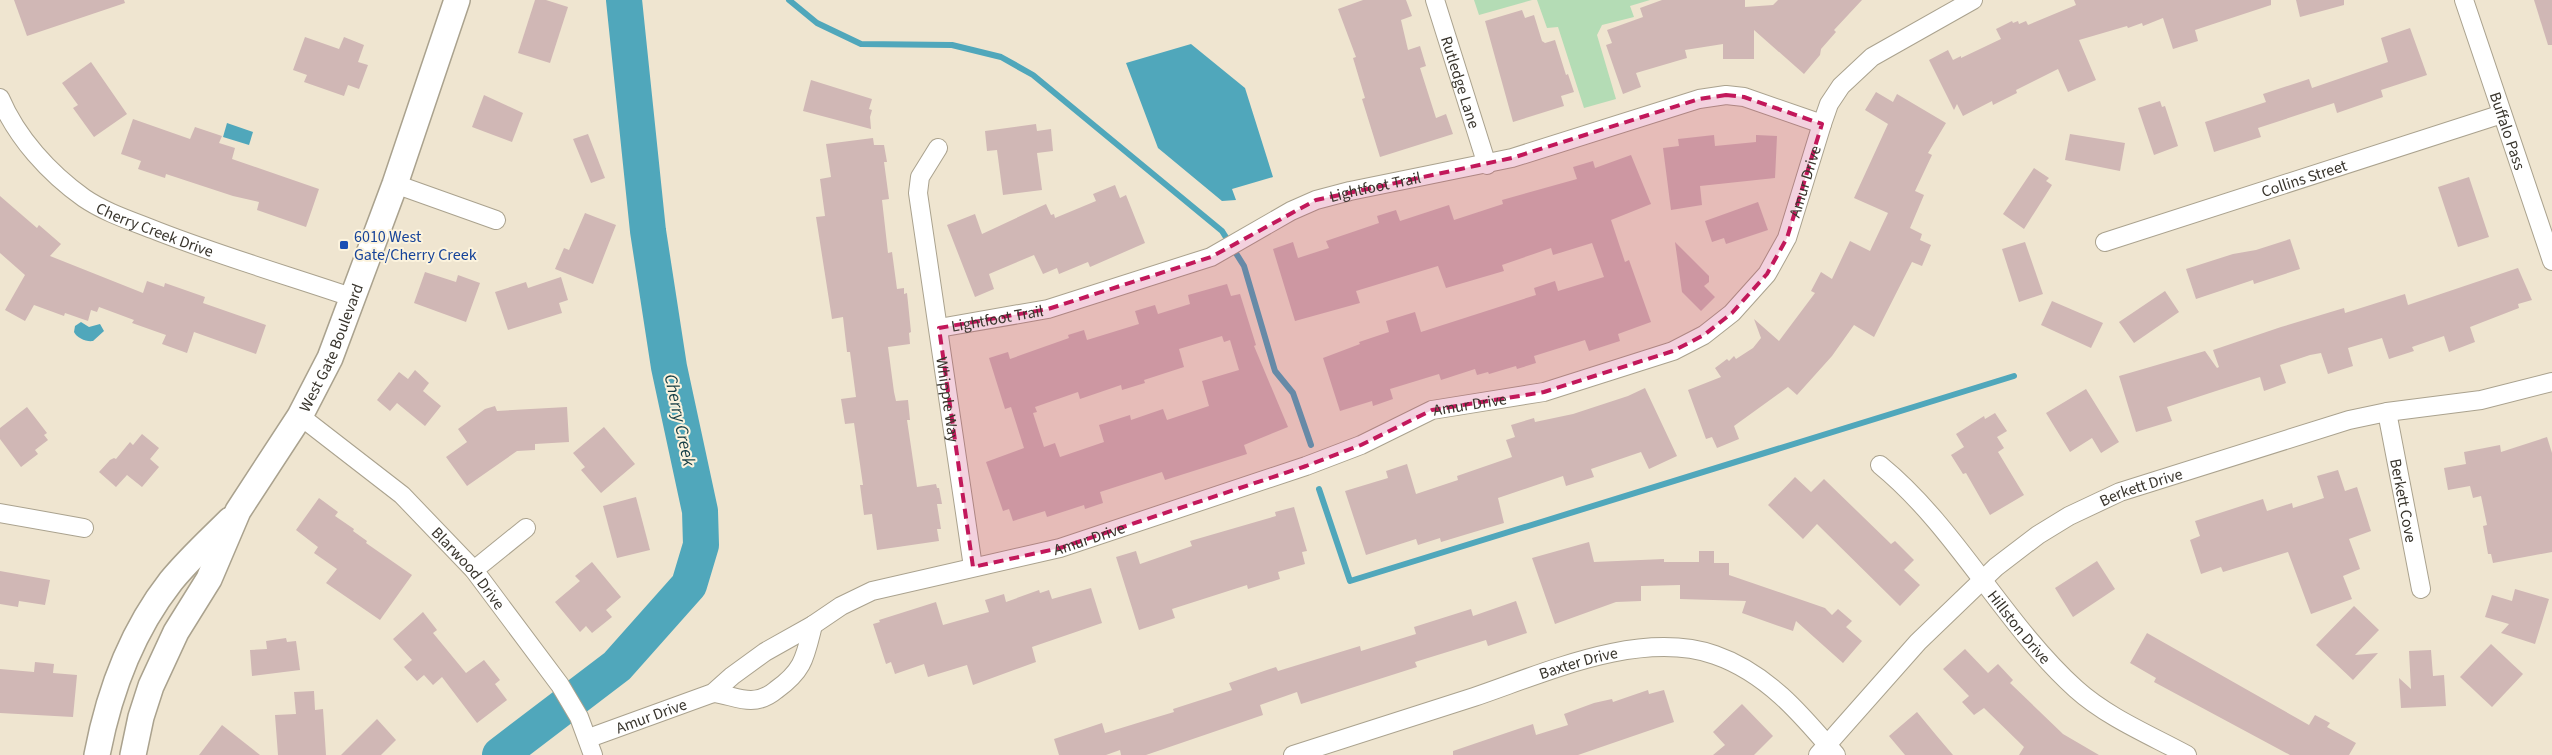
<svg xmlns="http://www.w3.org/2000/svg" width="2552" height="755" viewBox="0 0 2552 755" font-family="'Source Sans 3',sans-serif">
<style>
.green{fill:#b4dcb5}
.water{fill:#50a7bb}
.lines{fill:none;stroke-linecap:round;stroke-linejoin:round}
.stream{stroke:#50a7bb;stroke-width:6}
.river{stroke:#50a7bb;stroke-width:36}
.building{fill:#d0b7b5;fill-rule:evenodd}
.minor-casing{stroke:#aaa28e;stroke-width:20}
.secondary-casing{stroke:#aaa28e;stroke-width:28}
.minor{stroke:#fff;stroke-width:18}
.secondary{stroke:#fff;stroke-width:25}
.marked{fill:#c2185b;fill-opacity:0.2;stroke:#c2185b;stroke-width:4;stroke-dasharray:10 6;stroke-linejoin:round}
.transit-dot{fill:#1a4fb4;stroke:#fcf3dd;stroke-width:2}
.labels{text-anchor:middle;stroke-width:4;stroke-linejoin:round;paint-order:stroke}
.street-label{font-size:16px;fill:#39352d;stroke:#fcf3dd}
.transit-label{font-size:16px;fill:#164399;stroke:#fcf3dd;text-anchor:start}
.water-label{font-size:18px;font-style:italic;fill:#143d45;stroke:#fcf3dd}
</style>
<rect width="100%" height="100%" fill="#efe5d0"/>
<g class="green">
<polygon points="1474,0 1532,0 1479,15"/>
<polygon points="1537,0 1650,0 1630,6 1634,17 1602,25 1597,35 1616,99 1584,108 1558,27 1547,28"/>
</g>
<g class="water">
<polygon points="1191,44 1245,88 1273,177 1232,189 1236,200 1222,201 1158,148 1126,63"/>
<polygon points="227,123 253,132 249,145 223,137"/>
<path d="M81,322L89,327L100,324L104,331L93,341C86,342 77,338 74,332L75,326Z"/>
</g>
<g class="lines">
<g class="stream">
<polyline points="789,0 817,23 861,44 952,45 1001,57 1033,75 1222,231 1244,266 1275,371 1293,393 1311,445"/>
<polyline points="1319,489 1350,581 2014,376"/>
</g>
<polyline class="river" points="500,755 617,666 689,585 701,545 700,511 669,367 648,231 624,0"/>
</g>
<g class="building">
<polygon points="14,0 124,0 125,3 27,36"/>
<polygon points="535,0 546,0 568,7 550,63 518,53"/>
<polygon points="1363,0 1406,0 1412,16 1401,20 1408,50 1420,46 1426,66 1420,68 1436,118 1446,114 1453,134 1380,157 1362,99 1365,98 1353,58 1356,57 1338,9"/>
<polygon points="1662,0 1745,0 1745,7 1773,5 1778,0 1862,0 1834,30 1836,32 1821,49 1820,55 1804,74 1754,30 1754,59 1723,59 1723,44 1685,50 1687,58 1636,73 1641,87 1623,94 1606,45 1612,43 1607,30 1643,17 1640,8"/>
<polygon points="2074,0 2271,0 2271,5 2195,30 2198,41 2173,49 2163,18 2143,26 2142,23 2128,28 2127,26 2079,40 2096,80 2068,92 2058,69 2016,90 2017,93 1993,105 1992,101 1963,116 1957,104 1954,110 1929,60 1948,50 1953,60 1961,56 1961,58 2001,39 1996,29 2012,21 2013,23 2018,21 2019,24 2026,21 2028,25 2076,5"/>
<polygon points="2296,0 2344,0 2344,5 2300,17"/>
<polygon points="2534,0 2552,0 2552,45 2548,45"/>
<polygon points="1522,10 1525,18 1534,15 1542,41 1545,43 1555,40 1566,75 1568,74 1574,92 1561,96 1564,106 1513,122 1485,21"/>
<polygon points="2410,28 2427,75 2381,90 2383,97 2337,113 2334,103 2258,128 2261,137 2214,152 2205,122 2266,102 2263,94 2309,79 2312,88 2388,62 2381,38"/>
<polygon points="305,37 339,49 344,37 364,45 358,62 368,65 359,89 348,85 344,96 304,82 307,75 293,70"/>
<polygon points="91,62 127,114 94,137 73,108 78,105 62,83"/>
<polygon points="811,80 872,99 869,109 872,110 870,117 871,129 803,111"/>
<polygon points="1876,92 1893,102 1897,94 1946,123 1928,153 1932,155 1915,191 1924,195 1910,228 1922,234 1920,240 1931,245 1922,266 1912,262 1874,337 1854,325 1832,356 1797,395 1788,387 1734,426 1739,439 1717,448 1712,437 1706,439 1688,390 1721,377 1715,368 1727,359 1729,361 1734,356 1736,359 1753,348 1761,338 1754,319 1779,341 1815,293 1811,291 1821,272 1832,279 1850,241 1870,251 1888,213 1854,198 1888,124 1865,110"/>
<polygon points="484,95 523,113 512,142 472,127"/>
<polygon points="2160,101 2162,107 2165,106 2178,146 2154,155 2138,108"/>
<polygon points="133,119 190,139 195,127 222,136 219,143 235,148 232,159 319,189 306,227 257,210 259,202 233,196 166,174 165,178 138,169 141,161 121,154"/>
<polygon points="1036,124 1037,131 1051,129 1053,151 1037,153 1042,190 1003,195 997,150 987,151 985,131"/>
<polygon points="588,134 605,178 591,183 573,139"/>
<polygon points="2070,134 2125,143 2120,171 2065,160"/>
<polygon points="1714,135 1715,146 1756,142 1756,135 1777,136 1775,178 1700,186 1702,205 1671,210 1663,148 1679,146 1678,139"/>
<polygon points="873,138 874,145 884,145 887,162 884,162 889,199 882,200 888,253 892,252 897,289 904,288 904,294 907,293 911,332 909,333 910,344 888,347 894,392 896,401 908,400 910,420 907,420 917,487 936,484 937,488 939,488 942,504 937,504 941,529 937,529 939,541 877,550 872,514 864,515 860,485 863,485 854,423 845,424 841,399 856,397 850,352 847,352 843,317 832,319 816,217 825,216 820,179 831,177 826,144"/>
<polygon points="1631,155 1651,204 1611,220 1625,262 1629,260 1651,322 1618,334 1620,341 1589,351 1585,340 1534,356 1536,363 1517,369 1516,366 1489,374 1488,372 1477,375 1475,369 1441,380 1439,374 1390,389 1393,399 1373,406 1372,401 1340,411 1323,358 1360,344 1359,342 1389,332 1386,321 1415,312 1421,332 1536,295 1534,288 1555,281 1558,291 1604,277 1592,243 1553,255 1551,248 1502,265 1504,271 1446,288 1438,266 1356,291 1360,303 1295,321 1273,249 1293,242 1298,258 1329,248 1326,241 1379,223 1377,216 1396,210 1400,221 1449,205 1454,220 1503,204 1502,200 1577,179 1573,167 1593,161 1595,168"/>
<polygon points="2034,168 2049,178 2046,181 2052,185 2024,229 2003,214"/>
<polygon points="2469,177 2489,237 2458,247 2438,187"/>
<polygon points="1115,185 1120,198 1126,195 1145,243 1090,267 1088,262 1059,274 1057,268 1043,274 1034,255 989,274 994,289 975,297 947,225 975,214 982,234 1046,204 1051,215 1054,214 1055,218 1096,201 1093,194"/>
<polygon points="0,196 37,228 39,225 61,244 50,256 143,293 147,281 164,287 165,283 205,297 203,303 266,325 256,354 194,332 187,353 162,344 166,335 132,323 134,320 99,307 97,312 91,310 88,321 65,313 64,316 34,305 25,321 5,310 25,275 0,253"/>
<polygon points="1758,202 1768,230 1726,244 1724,238 1712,242 1705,221"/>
<polygon points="585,213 616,225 593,284 555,269 564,248 569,250"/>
<polygon points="2290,239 2300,269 2254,284 2253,280 2196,299 2186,269 2233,254 2256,250"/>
<polygon points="1675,242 1709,276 1709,282 1704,286 1715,297 1701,311 1682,292"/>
<polygon points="2025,242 2043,294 2019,302 2002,249"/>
<polygon points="2518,268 2532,300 2518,304 2519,308 2470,327 2475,342 2449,352 2444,336 2412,347 2414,351 2389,359 2382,338 2348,348 2353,366 2328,374 2321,353 2310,355 2280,365 2286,383 2264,391 2260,377 2216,391 2167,407 2172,421 2136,432 2119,376 2205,351 2217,368 2219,367 2213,350 2281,327 2344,308 2345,313 2405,294 2408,305"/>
<polygon points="425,272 456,282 458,275 480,283 466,322 414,303"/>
<polygon points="561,277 568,300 559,303 562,313 508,330 495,292 526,282 528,288"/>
<path d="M1227,284L1231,296L1240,294L1256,345L1254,346L1288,427L1244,445L1247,454L1165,480L1162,472L1100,492L1103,503L1085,509L1084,505L1047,517L1045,511L1013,521L1009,509L1003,511L986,462L1024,448L1011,407L1005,409L989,358L1008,352L1010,359L1069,338L1068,335L1084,330L1087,340L1139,324L1135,311L1155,305L1158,314L1190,304L1188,295ZM1222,336L1224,342L1230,340L1239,370L1202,381L1209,406L1167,420L1163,409L1131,420L1130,415L1099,425L1104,442L1060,457L1055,443L1044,447L1033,413L1037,412L1035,407L1078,392L1080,399L1121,385L1122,390L1145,383L1144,380L1184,367L1179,349Z"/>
<polygon points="2165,291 2179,312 2134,343 2119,322"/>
<polygon points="2052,301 2103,323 2091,348 2041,325"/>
<polygon points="415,370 429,383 423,391 441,406 425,426 397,403 390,411 377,400 399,372 408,379"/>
<polygon points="1645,388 1677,456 1649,469 1641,452 1591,469 1594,477 1566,486 1563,476 1498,498 1504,523 1441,542 1440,538 1418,545 1416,539 1366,555 1345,491 1388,478 1386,471 1407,464 1416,494 1458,480 1457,476 1512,457 1506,440 1515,437 1511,425 1534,418 1535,422 1573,414 1628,396"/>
<polygon points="2086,389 2119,442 2101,453 2092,438 2070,452 2046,413"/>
<polygon points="495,406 497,411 567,407 569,442 535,444 535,450 517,451 467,486 446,457 467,442 458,429 485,409"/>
<polygon points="27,407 47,433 44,435 48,440 35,450 38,454 21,467 0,439 0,428"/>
<polygon points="1995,413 2007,431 1997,437 2004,448 1998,452 2024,495 1990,515 1966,473 1963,474 1951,455 1964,447 1956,434 1984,416 1985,419"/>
<polygon points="604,427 635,464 601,493 581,470 585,467 573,453"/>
<polygon points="142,434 159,448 150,459 159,467 142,487 127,475 116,487 99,472 110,460 114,458 116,459 130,442 133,445"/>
<polygon points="2547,437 2552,453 2552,552 2493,563 2491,554 2488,554 2483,526 2487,525 2481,496 2473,498 2470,486 2448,490 2444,468 2466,464 2464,452 2500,445 2501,452"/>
<polygon points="2338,470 2345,491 2357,487 2371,531 2349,539 2360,569 2343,576 2352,599 2311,614 2288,552 2223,572 2221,567 2201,574 2190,540 2200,536 2195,521 2263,499 2267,511 2292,503 2293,508 2324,498 2317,476"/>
<polygon points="1795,477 1811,492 1824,479 1891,544 1895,541 1914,560 1904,570 1920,585 1900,606 1817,524 1803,539 1768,505"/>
<polygon points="636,497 650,550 617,558 603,506"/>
<polygon points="319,498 338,512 335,516 354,529 353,531 367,541 366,543 412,575 380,620 326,583 337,569 314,553 318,547 296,530"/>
<polygon points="1294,507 1307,551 1302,552 1305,564 1278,572 1280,579 1248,589 1247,585 1172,609 1175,618 1139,630 1116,557 1136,551 1140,564 1192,546 1190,541 1276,516 1275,512"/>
<polygon points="1589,542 1594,562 1664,559 1664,562 1699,562 1699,551 1714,551 1714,563 1729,563 1729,575 1825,608 1832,615 1838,609 1852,621 1846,627 1862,641 1843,663 1796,621 1793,631 1742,613 1746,601 1680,599 1680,585 1641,586 1641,601 1616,602 1555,624 1532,558"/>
<polygon points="2097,561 2115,589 2073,617 2055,588"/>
<polygon points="592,562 621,597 606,610 612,617 592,633 586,626 580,632 555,602 580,581 575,576"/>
<polygon points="0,571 50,580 45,605 19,601 18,607 0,604"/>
<polygon points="1091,588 1102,623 1032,647 1036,662 973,685 967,665 928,677 924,664 895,674 891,662 886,664 873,624 880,622 879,620 936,602 943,625 989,612 985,600 1004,594 1006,602 1039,590 1040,593 1049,590 1052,599"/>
<polygon points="2515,589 2549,599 2535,644 2501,633 2509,624 2485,617 2492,595 2512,601"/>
<polygon points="1516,601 1527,633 1488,646 1486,640 1415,662 1417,667 1301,704 1297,692 1260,705 1263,715 1146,755 1121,755 1120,750 1106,755 1059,755 1054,739 1102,723 1105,733 1144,721 1174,712 1173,709 1232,690 1229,683 1276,667 1278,671 1360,646 1361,651 1416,634 1414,627 1471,609 1473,616"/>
<polygon points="2354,606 2379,630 2355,655 2378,653 2353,680 2316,645"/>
<polygon points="423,612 437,630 433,633 466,673 484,660 500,680 495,684 507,700 477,723 442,677 433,685 424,675 417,681 404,667 412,660 393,639"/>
<polygon points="2147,633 2309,725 2315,715 2330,723 2327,727 2356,743 2349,755 2290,755 2154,682 2156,678 2130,663"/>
<polygon points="286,638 287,642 296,641 300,670 252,676 250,650 267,649 266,641"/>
<polygon points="2491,644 2523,674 2492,707 2460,677"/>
<polygon points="1965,649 1988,673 1998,664 2013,680 2010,683 2063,734 2099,755 2019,755 2024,747 1984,708 1974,715 1962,702 1969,696 1943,669"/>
<polygon points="2431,650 2433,676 2444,675 2446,706 2401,708 2399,678 2411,689 2409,651"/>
<polygon points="35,662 54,664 53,673 77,675 73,717 0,713 0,669 34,672"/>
<polygon points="1648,690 1649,694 1664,690 1674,722 1578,755 1453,755 1453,751 1533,724 1536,735 1568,725 1564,714 1594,703 1612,699 1613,702"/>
<polygon points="314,691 315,710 323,709 326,755 278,755 275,715 296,714 294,692"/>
<polygon points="1742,704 1773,736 1754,755 1713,755 1725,745 1713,732"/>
<polygon points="1917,712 1936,735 1953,755 1905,755 1889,736"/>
<polygon points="377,719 396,740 381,755 341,755"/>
<polygon points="222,725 260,755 199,755"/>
</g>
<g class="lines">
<g class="minor-casing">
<g id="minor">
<path id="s1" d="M1435,0L1487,165"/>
<path id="s2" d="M2464,0L2552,261"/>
<path id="s3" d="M0,98C17,138 49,173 84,198C106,213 132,221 157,231C221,256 289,276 354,298"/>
<path id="s4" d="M938,148L920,177L918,193L973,567"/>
<polyline points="395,184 496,220"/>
<path id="s5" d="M2105,242L2502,114"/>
<path id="s6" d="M939,328L1048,309L1211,257L1291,211L1316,200L1350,191L1512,158L1699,99L1726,95L1744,97L1822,124"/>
<path id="s7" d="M2387,412L2421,589"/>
<path id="s8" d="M300,416L402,495L474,570L560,685L579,717L593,755"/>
<path id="s9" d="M1880,465C1956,527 2003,623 2076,689C2107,717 2150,735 2187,755"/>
<polyline points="0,513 84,528"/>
<polyline points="474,570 526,528"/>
<path d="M713,693C726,694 738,700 751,700C761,700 769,696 776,690C804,670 805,657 813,625"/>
<path id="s10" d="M589,738L713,693L732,676L765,652L813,625L841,606L872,591L1060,548L1306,466L1361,445L1432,410L1544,392L1673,351L1704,335L1732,313L1767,274L1787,238L1822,124L1829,104L1841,86L1872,57L1973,0"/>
<path id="s11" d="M1293,755C1353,736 1413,716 1474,697C1545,673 1640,629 1715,655C1767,673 1802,715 1836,755"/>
<path id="s12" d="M1818,755L1918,642L1996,567L2038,535L2069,516L2120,492L2349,420L2387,412L2481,400L2552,382"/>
</g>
</g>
<g class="secondary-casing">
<g id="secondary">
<path d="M97,755C109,692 131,632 171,581C189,559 210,540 230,520"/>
<path id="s13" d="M133,755L141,717L151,686L176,632L209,579L238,511L300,416L330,358L395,184L457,0"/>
</g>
</g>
<use href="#minor" class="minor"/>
<use href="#secondary" class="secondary"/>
</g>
<path class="marked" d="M1726,95L1744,97L1822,124L1787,238L1767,274L1732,313L1704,335L1673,351L1544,392L1432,410L1361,445L1306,466L1060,548L973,567L939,328L1048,309L1211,257L1316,200L1512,158L1699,99Z"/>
<rect class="transit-dot" x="339" y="240" width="10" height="10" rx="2.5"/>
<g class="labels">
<g class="street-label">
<text dy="6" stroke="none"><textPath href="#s1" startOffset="86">Rutledge Lane</textPath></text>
<text dy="6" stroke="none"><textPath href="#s2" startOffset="138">Buffalo Pass</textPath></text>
<text dy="6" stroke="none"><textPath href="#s5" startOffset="209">Collins Street</textPath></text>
<text dy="6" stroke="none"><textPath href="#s10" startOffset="1384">Amur Drive</textPath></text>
<text dy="6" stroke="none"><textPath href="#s6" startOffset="462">Lightfoot Trail</textPath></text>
<text dy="6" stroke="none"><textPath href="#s3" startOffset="210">Cherry Creek Drive</textPath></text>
<text dy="6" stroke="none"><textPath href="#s6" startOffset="59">Lightfoot Trail</textPath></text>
<text dy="6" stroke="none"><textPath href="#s13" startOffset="456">West Gate Boulevard</textPath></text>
<text dy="6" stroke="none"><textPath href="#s4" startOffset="259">Whipple Way</textPath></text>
<text dy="6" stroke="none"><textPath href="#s10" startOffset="950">Amur Drive</textPath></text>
<text dy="6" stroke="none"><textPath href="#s12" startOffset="426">Berkett Drive</textPath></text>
<text dy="6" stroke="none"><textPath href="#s7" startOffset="90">Berkett Cove</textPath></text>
<text dy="6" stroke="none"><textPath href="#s10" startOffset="545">Amur Drive</textPath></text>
<text dy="6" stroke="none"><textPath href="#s8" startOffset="228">Blarwood Drive</textPath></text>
<text dy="6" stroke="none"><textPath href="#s9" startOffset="214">Hillston Drive</textPath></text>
<text dy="6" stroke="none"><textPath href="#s11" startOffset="300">Baxter Drive</textPath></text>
<text dy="6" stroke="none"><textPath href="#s10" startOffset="66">Amur Drive</textPath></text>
</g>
<g class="transit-label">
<text x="354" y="242">6010 West<tspan x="354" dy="18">Gate/Cherry Creek</tspan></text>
</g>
<g class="water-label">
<text transform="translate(680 420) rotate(78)" y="6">Cherry Creek</text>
</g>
</g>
</svg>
